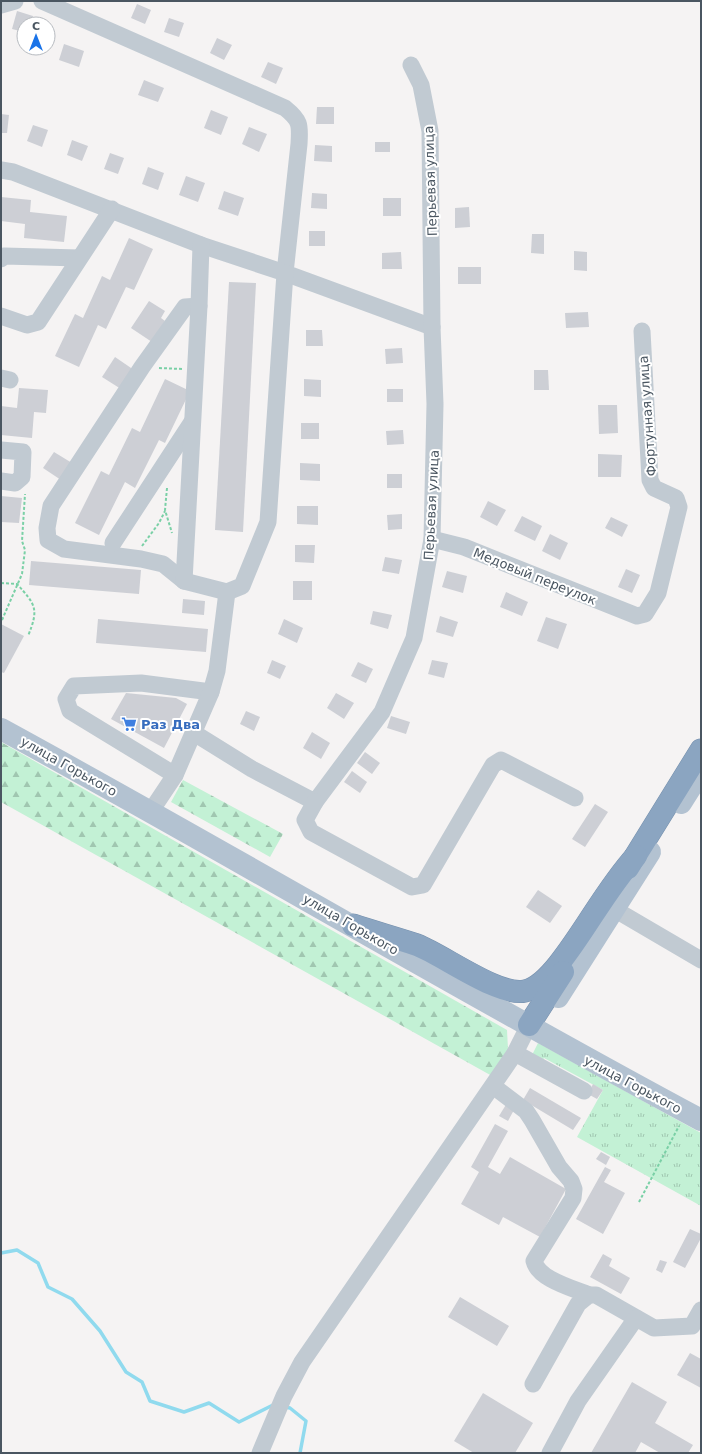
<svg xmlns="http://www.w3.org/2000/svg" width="702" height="1454" viewBox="0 0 702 1454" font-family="'DejaVu Sans',sans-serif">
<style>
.grass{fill:url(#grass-tufts)}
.forest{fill:url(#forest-firs)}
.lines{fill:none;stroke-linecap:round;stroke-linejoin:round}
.stream{stroke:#90daee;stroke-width:3.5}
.building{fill:#cdcfd5}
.highway-casing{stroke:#7690ad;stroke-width:23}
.path{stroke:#7ad0a6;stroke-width:2;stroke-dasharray:3 2;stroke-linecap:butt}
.minor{stroke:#c1cad2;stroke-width:17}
.major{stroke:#b3c2d1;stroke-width:22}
.highway{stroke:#8ba5c1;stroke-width:22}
.labels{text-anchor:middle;stroke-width:4;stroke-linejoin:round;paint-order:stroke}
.street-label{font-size:13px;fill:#4a5661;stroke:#fff}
.shop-label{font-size:13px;font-weight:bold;fill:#366cbe;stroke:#fff;text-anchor:start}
</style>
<defs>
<pattern id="grass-tufts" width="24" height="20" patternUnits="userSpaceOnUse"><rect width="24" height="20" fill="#c3f1d5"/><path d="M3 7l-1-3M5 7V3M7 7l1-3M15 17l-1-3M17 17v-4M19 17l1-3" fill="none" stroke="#a0c6b0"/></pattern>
<pattern id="forest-firs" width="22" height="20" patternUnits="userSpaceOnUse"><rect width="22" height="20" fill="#c3f1d5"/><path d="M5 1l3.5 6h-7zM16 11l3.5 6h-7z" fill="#a0c6b0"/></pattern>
</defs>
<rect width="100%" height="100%" fill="#f5f3f3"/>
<polygon class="grass" points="538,1043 701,1133 701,1206 577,1137 603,1090 544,1058 537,1071 531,1057"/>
<g class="forest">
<polygon points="1,742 507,1030 508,1049 492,1076 1,802"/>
<polygon points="183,780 283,834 270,857 171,802"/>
</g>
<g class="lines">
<g class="stream">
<polyline points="1,1253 17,1250 38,1263 48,1287 72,1299 100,1331 126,1372 142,1382 150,1401 184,1412 209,1403 239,1422 273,1405"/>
<polyline points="285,1407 290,1408 306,1421 300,1453"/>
</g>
</g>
<g class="building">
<polygon points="137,4 151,10 145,24 131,18"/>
<polygon points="17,11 33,16 31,24 24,24 24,32 12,29"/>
<polygon points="169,18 184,23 179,37 164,32"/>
<polygon points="217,38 232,45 224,60 210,53"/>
<polygon points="64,44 84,51 79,67 59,60"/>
<polygon points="268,62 283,68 276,84 261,77"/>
<polygon points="144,80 164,88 158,102 138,95"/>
<polygon points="317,107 334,107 334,124 316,124"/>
<polygon points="211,110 228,117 221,135 204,128"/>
<polygon points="1,114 9,115 7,133 1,133"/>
<polygon points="33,125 48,130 42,147 27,141"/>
<polygon points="249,127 267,134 259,152 242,144"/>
<polygon points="72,140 88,146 82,161 67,155"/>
<rect x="375" y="142" width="15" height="10"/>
<polygon points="315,145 332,146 332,162 314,161"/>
<polygon points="110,153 124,158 118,174 104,169"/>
<polygon points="148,167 164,173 158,190 142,184"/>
<polygon points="186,176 205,183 198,202 179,195"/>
<polygon points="224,191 244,198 238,216 218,209"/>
<polygon points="312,193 327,194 327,209 311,208"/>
<polygon points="1,197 31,200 30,212 67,216 64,242 24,238 25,224 1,221"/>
<rect x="383" y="198" width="18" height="18"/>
<polygon points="469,207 470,227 455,228 455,208"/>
<rect x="309" y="231" width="16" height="15"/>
<polygon points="532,234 544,234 544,254 531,253"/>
<polygon points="129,238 153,249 134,290 126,287 106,329 98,325 79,367 55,356 75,314 83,318 102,276 110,280"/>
<polygon points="574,251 587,252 587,271 574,270"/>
<polygon points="401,252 402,269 382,269 382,253"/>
<rect x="458" y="267" width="23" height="17"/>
<polygon points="229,282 256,283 243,532 215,530"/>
<polygon points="149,301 165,311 161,318 165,321 152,342 131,328"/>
<polygon points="588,312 589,327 566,328 565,313"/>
<polygon points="306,330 322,330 323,346 306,346"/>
<polygon points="402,348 403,363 386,364 385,349"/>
<polygon points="115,357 134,370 121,389 102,377"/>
<polygon points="534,370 548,370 549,390 534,390"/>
<polygon points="165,379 190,391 165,443 159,440 135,488 125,482 99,535 75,523 101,471 109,475 132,428 140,432"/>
<polygon points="304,379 321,380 321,397 304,396"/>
<polygon points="19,388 48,390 46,413 34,412 32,438 1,435 1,406 17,408"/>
<rect x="387" y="389" width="16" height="13"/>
<polygon points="598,405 617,405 618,433 599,434"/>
<rect x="301" y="423" width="18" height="16"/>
<polygon points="403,430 404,444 387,445 386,431"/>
<polygon points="54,452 72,463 61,480 43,468"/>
<polygon points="598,454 622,455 621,477 598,477"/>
<polygon points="300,463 320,464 320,481 300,480"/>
<rect x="387" y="474" width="15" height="14"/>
<polygon points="1,496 22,498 19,523 1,522"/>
<polygon points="488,501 506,510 497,526 480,517"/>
<polygon points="297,506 318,506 318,525 297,524"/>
<polygon points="402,514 402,529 388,530 387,515"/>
<polygon points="522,516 542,526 535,541 514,531"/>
<polygon points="611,517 628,525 622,537 605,528"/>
<polygon points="550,534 568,543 560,560 542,551"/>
<polygon points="295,545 315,545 314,563 295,562"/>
<polygon points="385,557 402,560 399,574 382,571"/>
<polygon points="31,561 141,570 139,594 29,585"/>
<polygon points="626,569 640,575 632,593 618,587"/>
<polygon points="447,571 467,576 463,593 442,587"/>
<rect x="293" y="581" width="19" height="19"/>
<polygon points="506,592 528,602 522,616 500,607"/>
<polygon points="183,599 205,601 204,615 182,613"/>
<polygon points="373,611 392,615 388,629 370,624"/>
<polygon points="440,616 458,622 453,637 436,632"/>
<polygon points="546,617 567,624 558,649 537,641"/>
<polygon points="98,619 208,629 206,652 96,643"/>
<polygon points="284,619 303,628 297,643 278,634"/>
<polygon points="1,624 24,636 4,673 1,672"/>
<polygon points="272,660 286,666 280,679 267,673"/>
<polygon points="432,660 448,663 444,678 428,674"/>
<polygon points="358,662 373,669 366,683 351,676"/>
<polygon points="126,693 176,698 187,704 164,748 111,719"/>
<polygon points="336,693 354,703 344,719 327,708"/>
<polygon points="246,711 260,717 254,731 240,724"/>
<polygon points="391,716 410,722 406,734 387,728"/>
<polygon points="312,732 330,743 321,759 303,748"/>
<polygon points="365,752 380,763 372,774 357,763"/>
<polygon points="352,771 367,782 360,793 344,782"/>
<polygon points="595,804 608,812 585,847 572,839"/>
<polygon points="538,890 562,906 550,923 526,907"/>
<polygon points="593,1084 603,1090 597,1099 588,1094"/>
<polygon points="530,1088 581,1118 573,1130 523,1100"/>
<polygon points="507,1103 515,1108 508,1121 499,1116"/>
<polygon points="495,1124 508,1131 488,1167 500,1174 510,1157 566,1189 540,1237 503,1217 499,1225 461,1204 479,1172 471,1167"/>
<polygon points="601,1152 610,1157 606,1165 596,1159"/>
<polygon points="605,1167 611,1170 604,1182 625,1193 603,1234 576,1219"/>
<polygon points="690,1229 701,1234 701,1238 685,1268 673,1262"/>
<polygon points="603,1254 612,1259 609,1266 630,1278 621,1294 590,1277"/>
<polygon points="660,1260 667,1262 662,1273 656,1270"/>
<polygon points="460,1297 509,1326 497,1346 448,1317"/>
<polygon points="690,1353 701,1359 701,1388 677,1375"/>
<polygon points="632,1382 667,1402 655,1423 693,1445 688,1453 660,1453 641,1442 635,1453 591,1453"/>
<polygon points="483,1393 533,1423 515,1453 474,1453 454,1441"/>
</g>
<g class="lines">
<g class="highway-casing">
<g id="highway">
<polyline points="628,868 701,750"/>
<path d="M353,925C374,932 396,938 417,945C443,955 499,997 525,991C539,988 550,975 558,965C586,930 606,889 636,856"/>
<polyline points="529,1025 563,972"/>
</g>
</g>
<g class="path">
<polyline points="159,368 182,369"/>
<polyline points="167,488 165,510 172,533"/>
<polyline points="142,546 159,523 165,511"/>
<path d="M1,583L17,584C36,605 39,609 28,636"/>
<polyline points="2,620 22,574 25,550 22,541 25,494"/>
<polyline points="639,1202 679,1126"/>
</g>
<g class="minor">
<path d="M42,1L285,108C301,121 300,125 299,144L285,273L432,327"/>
<polyline points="1,5 15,1"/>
<polyline points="1,170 13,172 201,245 285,273 268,522 242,586 227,592 184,581 163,564 141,559 64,549 48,540 47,528 51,506 142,367 185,307 199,306"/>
<polyline points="1,259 4,256 79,258"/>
<polyline points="1,316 27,325 38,322 112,209"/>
<polyline points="1,378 10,380"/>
<polyline points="1,450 23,452 22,477 15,483 1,481"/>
<polyline points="432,539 464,547 637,616 645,614 658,593 679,507 676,498 654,488 650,480 642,331"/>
<polyline points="113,543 192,422"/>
<polyline points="184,581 199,306 201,245"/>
<polyline points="194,733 252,769 315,802 382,712 414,638 432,539 435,404 432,327 430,131 421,85 411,65"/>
<polyline points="175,775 70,711 66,699 74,686 141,683 211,692"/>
<polyline points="315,802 305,820 311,832 412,887 423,885 493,765 501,760 575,798"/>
<polyline points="151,811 175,775 211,692 217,671 227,592"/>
<polyline points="614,909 701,960"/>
<polyline points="515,1053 584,1091"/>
<path d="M493,1086L526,1111L532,1120L559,1167L571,1181L574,1189L573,1198L534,1261C538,1279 572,1288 589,1295"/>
<polyline points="533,1384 578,1304 589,1295 596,1295 654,1328 692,1326 701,1310"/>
<polyline points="260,1453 284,1396 302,1362 515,1053 529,1025"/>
<polyline points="550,1453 578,1401 636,1318"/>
</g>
<g class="major">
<path d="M1,729C236,857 465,994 701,1120"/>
<polyline points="681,803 701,771"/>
<polyline points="558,997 650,852"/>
</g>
<use href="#highway" class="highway"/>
</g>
<defs>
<g id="supermarket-bare" transform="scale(1.2)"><path d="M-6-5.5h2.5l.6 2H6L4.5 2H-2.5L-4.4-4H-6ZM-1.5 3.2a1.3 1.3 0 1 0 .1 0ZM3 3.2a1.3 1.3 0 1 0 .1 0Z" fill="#3f7fe0" stroke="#fff" stroke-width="2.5" paint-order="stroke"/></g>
</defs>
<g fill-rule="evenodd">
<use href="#supermarket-bare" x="129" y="724"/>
</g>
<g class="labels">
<g class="street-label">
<text transform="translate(430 181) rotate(-92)" y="5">Перьевая улица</text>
<text transform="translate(647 416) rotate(-94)" y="5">Фортунная улица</text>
<text transform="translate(431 505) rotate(-87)" y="5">Перьевая улица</text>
<text transform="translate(535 576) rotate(22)" y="5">Медовый переулок</text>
<text transform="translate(69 766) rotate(29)" y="5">улица Горького</text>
<text transform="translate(351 924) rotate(30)" y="5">улица Горького</text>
<text transform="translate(633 1084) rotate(28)" y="5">улица Горького</text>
</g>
<g class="shop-label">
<text x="141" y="729">Раз Два</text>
</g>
</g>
<rect width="702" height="1454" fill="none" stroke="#4a5661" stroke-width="4"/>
<g transform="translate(36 36)"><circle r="19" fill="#ffffff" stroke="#b7bbc0"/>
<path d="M0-3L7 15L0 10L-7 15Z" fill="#1a73e8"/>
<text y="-6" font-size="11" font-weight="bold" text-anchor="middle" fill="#4a5661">С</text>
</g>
</svg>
